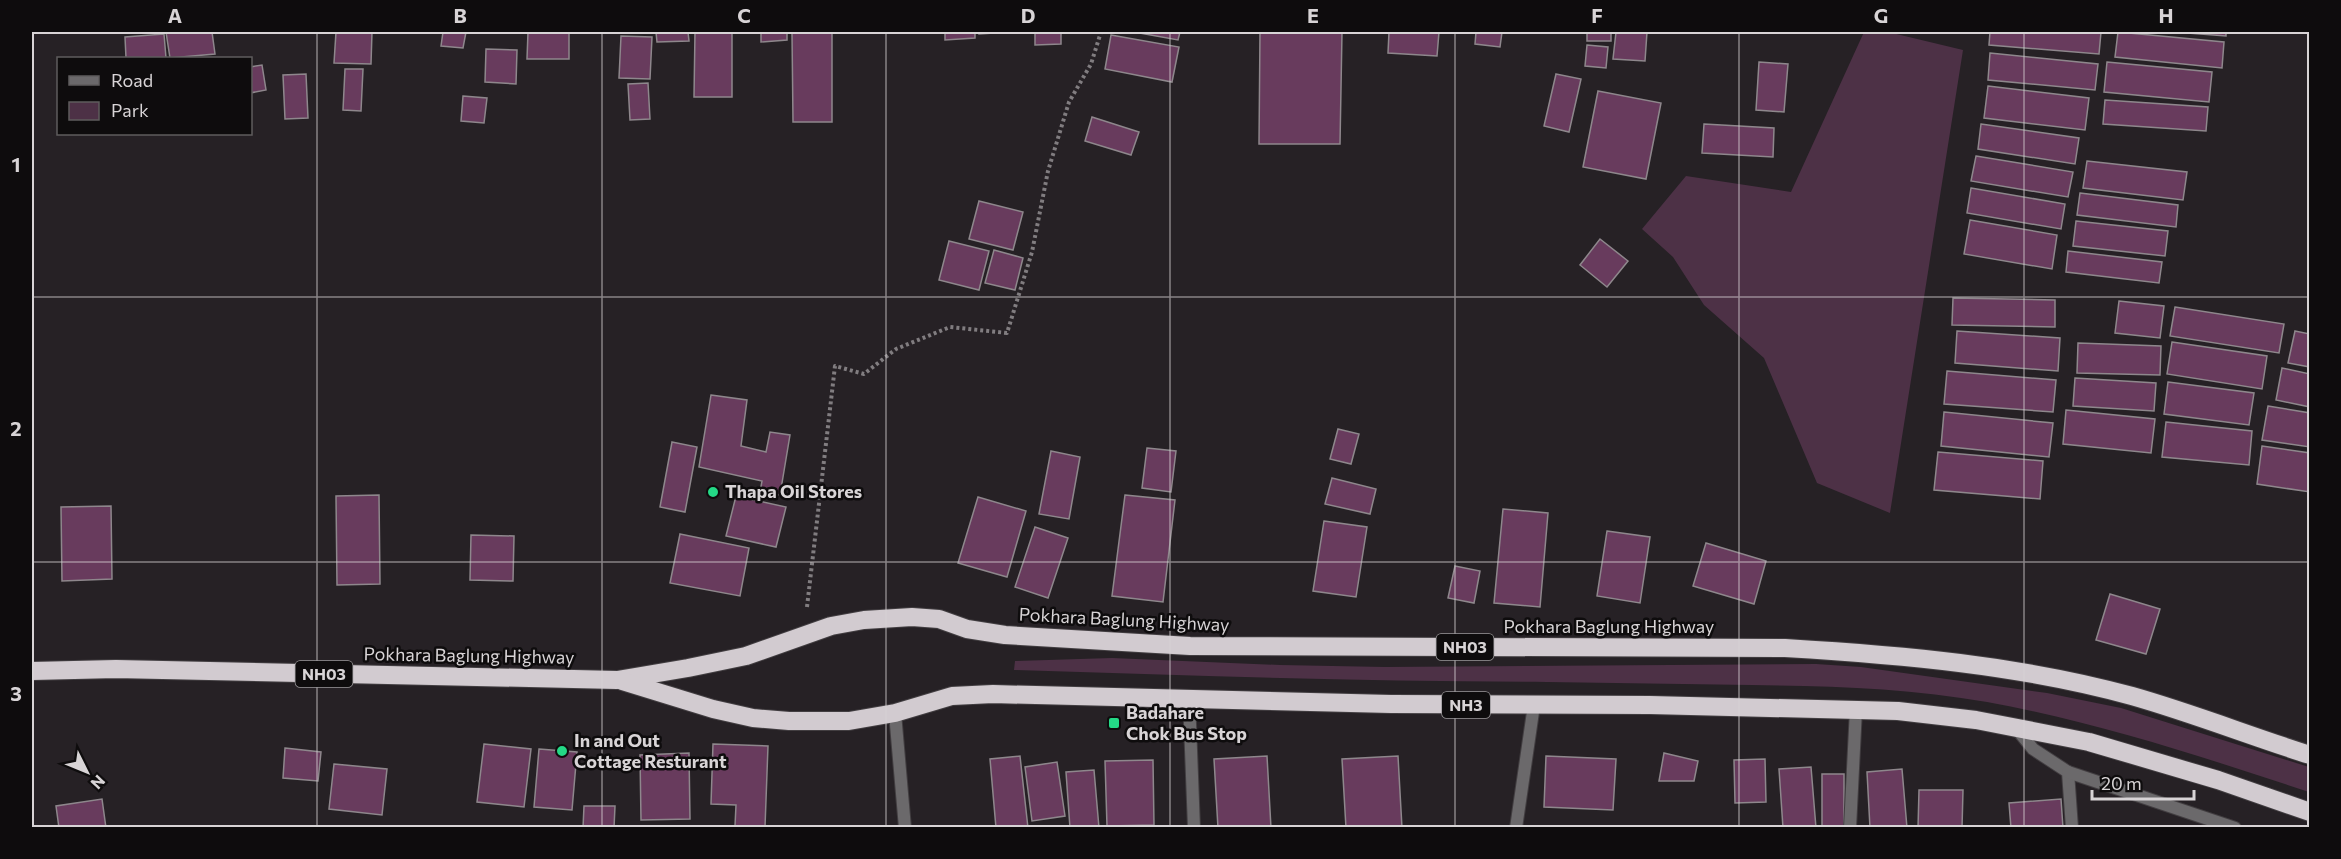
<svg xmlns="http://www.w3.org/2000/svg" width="2341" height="859" viewBox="0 0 2341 859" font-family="Commissioner,sans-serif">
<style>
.green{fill:#4d3146}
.building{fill:#683b5d;stroke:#8e878c;stroke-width:1.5}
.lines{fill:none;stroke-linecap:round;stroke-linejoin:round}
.street-casing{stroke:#423e41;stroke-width:14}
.highway-casing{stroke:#423e41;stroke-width:20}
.path{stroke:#817d80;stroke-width:4;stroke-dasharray:3 3;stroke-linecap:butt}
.street{stroke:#6b696b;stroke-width:12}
.highway{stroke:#d2cbd0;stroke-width:18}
.grid{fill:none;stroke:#d8d4d6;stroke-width:1.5;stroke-opacity:0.55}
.poi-dot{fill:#24d886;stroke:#0e0c0d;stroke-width:2}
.labels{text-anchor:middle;stroke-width:5;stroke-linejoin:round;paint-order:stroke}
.shield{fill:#0e0c0d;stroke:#9b989a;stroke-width:1.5}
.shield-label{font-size:16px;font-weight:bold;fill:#d8d4d6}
.poi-label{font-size:18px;font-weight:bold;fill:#d8d4d6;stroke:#0e0c0d;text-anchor:start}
.street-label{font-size:18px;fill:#d8d4d6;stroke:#0e0c0d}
.neatline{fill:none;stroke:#d8d4d6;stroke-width:2}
.grid-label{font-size:20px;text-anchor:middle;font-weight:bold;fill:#d8d4d6}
</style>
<rect width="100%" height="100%" fill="#262125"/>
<g class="green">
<polygon points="1864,32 1888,32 1963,50 1890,513 1817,483 1764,358 1704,305 1673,257 1642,229 1686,176 1791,192"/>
<path d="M1112,658L1280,665L1385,667L1816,664L1861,667L2047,693L2121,708L2309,767V792C2203,757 2097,722 1987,702C1909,688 1830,686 1751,685C1683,684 1615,683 1547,682C1369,681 1191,676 1014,670L1015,661Z"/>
</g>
<g class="building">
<polygon points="166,32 212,32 215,54 170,58"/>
<polygon points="336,32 372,32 371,64 334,63"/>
<polygon points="443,32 466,32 463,48 441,46"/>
<polygon points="528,32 569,32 569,59 527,59"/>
<polygon points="656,32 688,32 689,41 657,42"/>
<polygon points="695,32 732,32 732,97 694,97"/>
<polygon points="761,32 787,32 787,40 761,42"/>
<polygon points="945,32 975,32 975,38 945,40"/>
<polygon points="979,32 1011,32 979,34"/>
<polygon points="1035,32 1061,32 1061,44 1035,45"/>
<polygon points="1134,32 1180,32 1178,40"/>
<polygon points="1260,32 1342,32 1340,144 1259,144"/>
<polygon points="1389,32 1439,32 1437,56 1388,53"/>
<polygon points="1476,32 1502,32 1500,47 1475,44"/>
<rect x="1587" y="32" width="24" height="9"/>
<polygon points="1616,32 1647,32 1645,61 1613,59"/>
<polygon points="1990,32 2101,32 2099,54 1989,45"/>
<polygon points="2118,32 2224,42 2222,68 2115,57"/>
<polygon points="2174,32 2226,32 2226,36"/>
<polygon points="792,33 832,33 832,122 793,122"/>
<polygon points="164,34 166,58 126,58 125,37"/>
<polygon points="1111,35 1179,47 1172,82 1105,69"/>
<polygon points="621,36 652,37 650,79 619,78"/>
<polygon points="1587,45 1608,47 1606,68 1585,66"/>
<polygon points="486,49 517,50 516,84 485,82"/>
<polygon points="1990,53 2098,64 2095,90 1988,80"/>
<polygon points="1759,62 1788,64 1784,112 1756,110"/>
<polygon points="2107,62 2212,72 2209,102 2104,92"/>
<polygon points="262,65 266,90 250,93 250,67"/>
<polygon points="345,69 363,69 361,111 343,110"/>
<polygon points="306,74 308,118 285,119 283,75"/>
<polygon points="1556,74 1581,79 1569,132 1544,126"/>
<polygon points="648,83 650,119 630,120 628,84"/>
<polygon points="1988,86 2089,98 2085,130 1984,118"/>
<polygon points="1598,91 1661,103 1646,179 1583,167"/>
<polygon points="463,96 487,98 484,123 461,121"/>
<polygon points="2105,100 2208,107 2206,131 2103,124"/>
<polygon points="1092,117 1139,132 1131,155 1085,141"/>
<polygon points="1704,124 1774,128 1773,157 1702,153"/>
<polygon points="1981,124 2079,138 2075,164 1978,149"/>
<polygon points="1976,156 2073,172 2068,197 1971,181"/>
<polygon points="2087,161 2187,172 2183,200 2083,188"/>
<polygon points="1971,188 2065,204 2061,229 1967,213"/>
<polygon points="2080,193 2178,205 2176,227 2077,215"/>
<polygon points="979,201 1023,212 1013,250 969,239"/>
<polygon points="1970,220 2057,235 2052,269 1964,254"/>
<polygon points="2076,221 2168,231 2165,256 2073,246"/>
<polygon points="1600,239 1628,261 1607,287 1580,265"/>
<polygon points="949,241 989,251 979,290 939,280"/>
<polygon points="994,250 1023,258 1015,290 985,283"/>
<polygon points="2068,251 2162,262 2159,283 2066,272"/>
<polygon points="1953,298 2055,300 2055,327 1952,325"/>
<polygon points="2119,301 2164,306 2160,338 2115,333"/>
<polygon points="2175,307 2284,324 2279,353 2170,336"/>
<polygon points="1957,331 2060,338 2058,371 1955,363"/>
<polygon points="2295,331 2310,334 2310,367 2288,363"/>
<polygon points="2172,342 2267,356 2262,389 2167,374"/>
<polygon points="2078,343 2161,346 2160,375 2077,373"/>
<polygon points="2282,368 2310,374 2310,407 2276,400"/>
<polygon points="1947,371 2056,380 2053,412 1944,404"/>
<polygon points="2075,378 2156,383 2154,411 2073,406"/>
<polygon points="2168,382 2254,393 2249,425 2164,414"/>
<polygon points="711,395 747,400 741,446 766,452 770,432 790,435 780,495 760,492 762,481 699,467"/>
<polygon points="2268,406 2310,413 2310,447 2262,440"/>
<polygon points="2066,410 2155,419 2151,453 2063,444"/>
<polygon points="1944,412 2053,423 2049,457 1941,446"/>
<polygon points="2166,422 2252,431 2249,465 2162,457"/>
<polygon points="1338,429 1359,434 1351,464 1330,459"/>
<polygon points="672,442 697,447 685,512 660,507"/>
<polygon points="2262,446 2310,453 2310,492 2257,484"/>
<polygon points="1147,448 1176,451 1171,492 1142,488"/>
<polygon points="1051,451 1080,457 1069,519 1039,514"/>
<polygon points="1938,452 2043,461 2040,499 1934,490"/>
<polygon points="1332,478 1376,489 1370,514 1325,504"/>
<polygon points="379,495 380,584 337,585 336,496"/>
<polygon points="1125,495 1175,500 1163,602 1112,596"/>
<polygon points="736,496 786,507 776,547 726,536"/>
<polygon points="978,497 1026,511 1007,577 958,563"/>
<polygon points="111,506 112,579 62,581 61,507"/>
<polygon points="1503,509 1548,513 1540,607 1494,603"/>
<polygon points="1324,521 1367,527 1356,597 1313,591"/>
<polygon points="1035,527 1068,538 1048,598 1015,587"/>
<polygon points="1607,531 1650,537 1640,603 1597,596"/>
<polygon points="680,534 749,548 740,596 670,583"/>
<polygon points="471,535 514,536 513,581 470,580"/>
<polygon points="1706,543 1766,561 1754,604 1693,586"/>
<polygon points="1455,566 1480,571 1474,603 1448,598"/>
<polygon points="2110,594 2160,609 2146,654 2096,640"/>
<polygon points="484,744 531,749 524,807 477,802"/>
<polygon points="713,744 768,746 765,827 735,826 736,805 711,804"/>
<polygon points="285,748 321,752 318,781 283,778"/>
<polygon points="539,749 577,752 572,810 534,807"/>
<polygon points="689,753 690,819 641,820 640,755"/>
<polygon points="1664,753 1698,761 1694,781 1659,781"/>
<polygon points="1020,756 1028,828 996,828 990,759"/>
<polygon points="1267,756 1271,828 1218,828 1214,759"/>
<polygon points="1398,756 1402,828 1346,828 1342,759"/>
<polygon points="1546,756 1616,759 1613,810 1544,807"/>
<polygon points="1765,759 1766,802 1735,803 1734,760"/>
<polygon points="1153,760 1154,825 1107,826 1105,761"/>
<polygon points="1057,762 1065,816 1032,821 1025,767"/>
<polygon points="334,764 387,769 382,815 329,809"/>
<polygon points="1811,767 1816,828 1783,828 1779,769"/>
<polygon points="1902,769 1907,828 1870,828 1867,772"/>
<polygon points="1094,770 1099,828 1070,828 1066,772"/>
<rect x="1822" y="774" width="22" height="52"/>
<polygon points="1919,790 1963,790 1962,828 1918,828"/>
<polygon points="102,799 106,828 59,828 56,806"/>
<polygon points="2061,799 2063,828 2011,828 2009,803"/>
<polygon points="584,806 615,806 614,828 583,828"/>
</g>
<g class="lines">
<g class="street-casing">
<g id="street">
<polyline points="1189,698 1194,828"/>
<polyline points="895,713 905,828"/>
<polyline points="2016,728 2033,749 2068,772 2072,828"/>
<polyline points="2068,772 2235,828"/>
<polyline points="1516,828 1534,705"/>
<polyline points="1850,828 1856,709"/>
</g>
</g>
<g class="highway-casing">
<g id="highway">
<path d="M32,671L116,669L617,680L688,668L746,656L831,626L864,620L912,617L939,619L967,629L1005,635L1190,646L1785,648C1901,655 2019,665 2132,696C2192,713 2250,736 2310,755"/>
<polyline points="622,681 713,709 753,718 789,721 849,721 895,713 952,696 993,694 1391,704 1650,705 1898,711 1976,720 2089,742 2218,780 2310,812"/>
</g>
</g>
<polyline class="path" points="807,607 835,366 864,374 896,349 950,327 1007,333 1032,252 1048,171 1069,102 1091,64 1101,32"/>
<use href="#street" class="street"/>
<use href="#highway" class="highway"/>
</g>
<path class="grid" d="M317,32V828M602,32V828M886,32V828M1170,32V828M1455,32V828M1739,32V828M2024,32V828M32,297H2310M32,562H2310"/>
<g class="poi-dot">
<circle cx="713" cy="492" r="6"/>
<rect x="1108" y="717" width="12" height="12" rx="3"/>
<circle cx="562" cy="751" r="6"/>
</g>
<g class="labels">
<g class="shield">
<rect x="1436.5" y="634" width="57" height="26" rx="4.5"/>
<rect x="295.5" y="661" width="57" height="26" rx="4.5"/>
<rect x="1442" y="692" width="48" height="26" rx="4.5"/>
</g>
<g class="shield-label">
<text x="1465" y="653">NH03</text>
<text x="324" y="680">NH03</text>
<text x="1466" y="711">NH3</text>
</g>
<g class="poi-label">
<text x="725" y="498">Thapa Oil Stores</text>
<text x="1126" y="719">Badahare<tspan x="1126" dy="21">Chok Bus Stop</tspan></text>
<text x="574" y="747">In and Out<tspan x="574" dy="21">Cottage Resturant</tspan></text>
</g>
<g class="street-label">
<text transform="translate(1124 620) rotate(3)" y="6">Pokhara Baglung Highway</text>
<text x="1609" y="633">Pokhara Baglung Highway</text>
<text transform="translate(469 656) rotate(1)" y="6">Pokhara Baglung Highway</text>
</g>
</g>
<rect width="2341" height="859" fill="none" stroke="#0e0c0d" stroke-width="66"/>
<rect x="57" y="57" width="195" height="78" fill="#0e0c0d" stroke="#5f5c5d" stroke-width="1.5"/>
<rect x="69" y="76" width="30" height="9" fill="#6b696b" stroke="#5f5c5d" stroke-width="1.5"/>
<text x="111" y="87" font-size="18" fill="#d8d4d6">Road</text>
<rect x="69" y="102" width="30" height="18" fill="#4d3146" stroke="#5f5c5d" stroke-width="1.5"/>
<text x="111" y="117" font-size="18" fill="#d8d4d6">Park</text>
<g transform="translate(87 772) rotate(133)" stroke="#0e0c0d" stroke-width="4.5" paint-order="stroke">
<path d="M0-4.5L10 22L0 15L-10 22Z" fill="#d8d4d6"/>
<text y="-9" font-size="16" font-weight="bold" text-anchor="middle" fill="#d8d4d6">N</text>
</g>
<path d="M2092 790v9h102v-9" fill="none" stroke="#d8d4d6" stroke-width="3"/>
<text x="2101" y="790" font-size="18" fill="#d8d4d6" stroke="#0e0c0d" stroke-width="4.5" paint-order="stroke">20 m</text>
<rect x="33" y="33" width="2275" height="793" class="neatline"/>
<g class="grid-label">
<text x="175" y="23">A</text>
<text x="460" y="23">B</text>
<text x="744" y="23">C</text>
<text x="1028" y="23">D</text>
<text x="1313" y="23">E</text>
<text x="1597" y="23">F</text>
<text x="1881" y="23">G</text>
<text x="2166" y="23">H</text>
<text x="16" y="172">1</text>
<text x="16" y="436">2</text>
<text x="16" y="701">3</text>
</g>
</svg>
